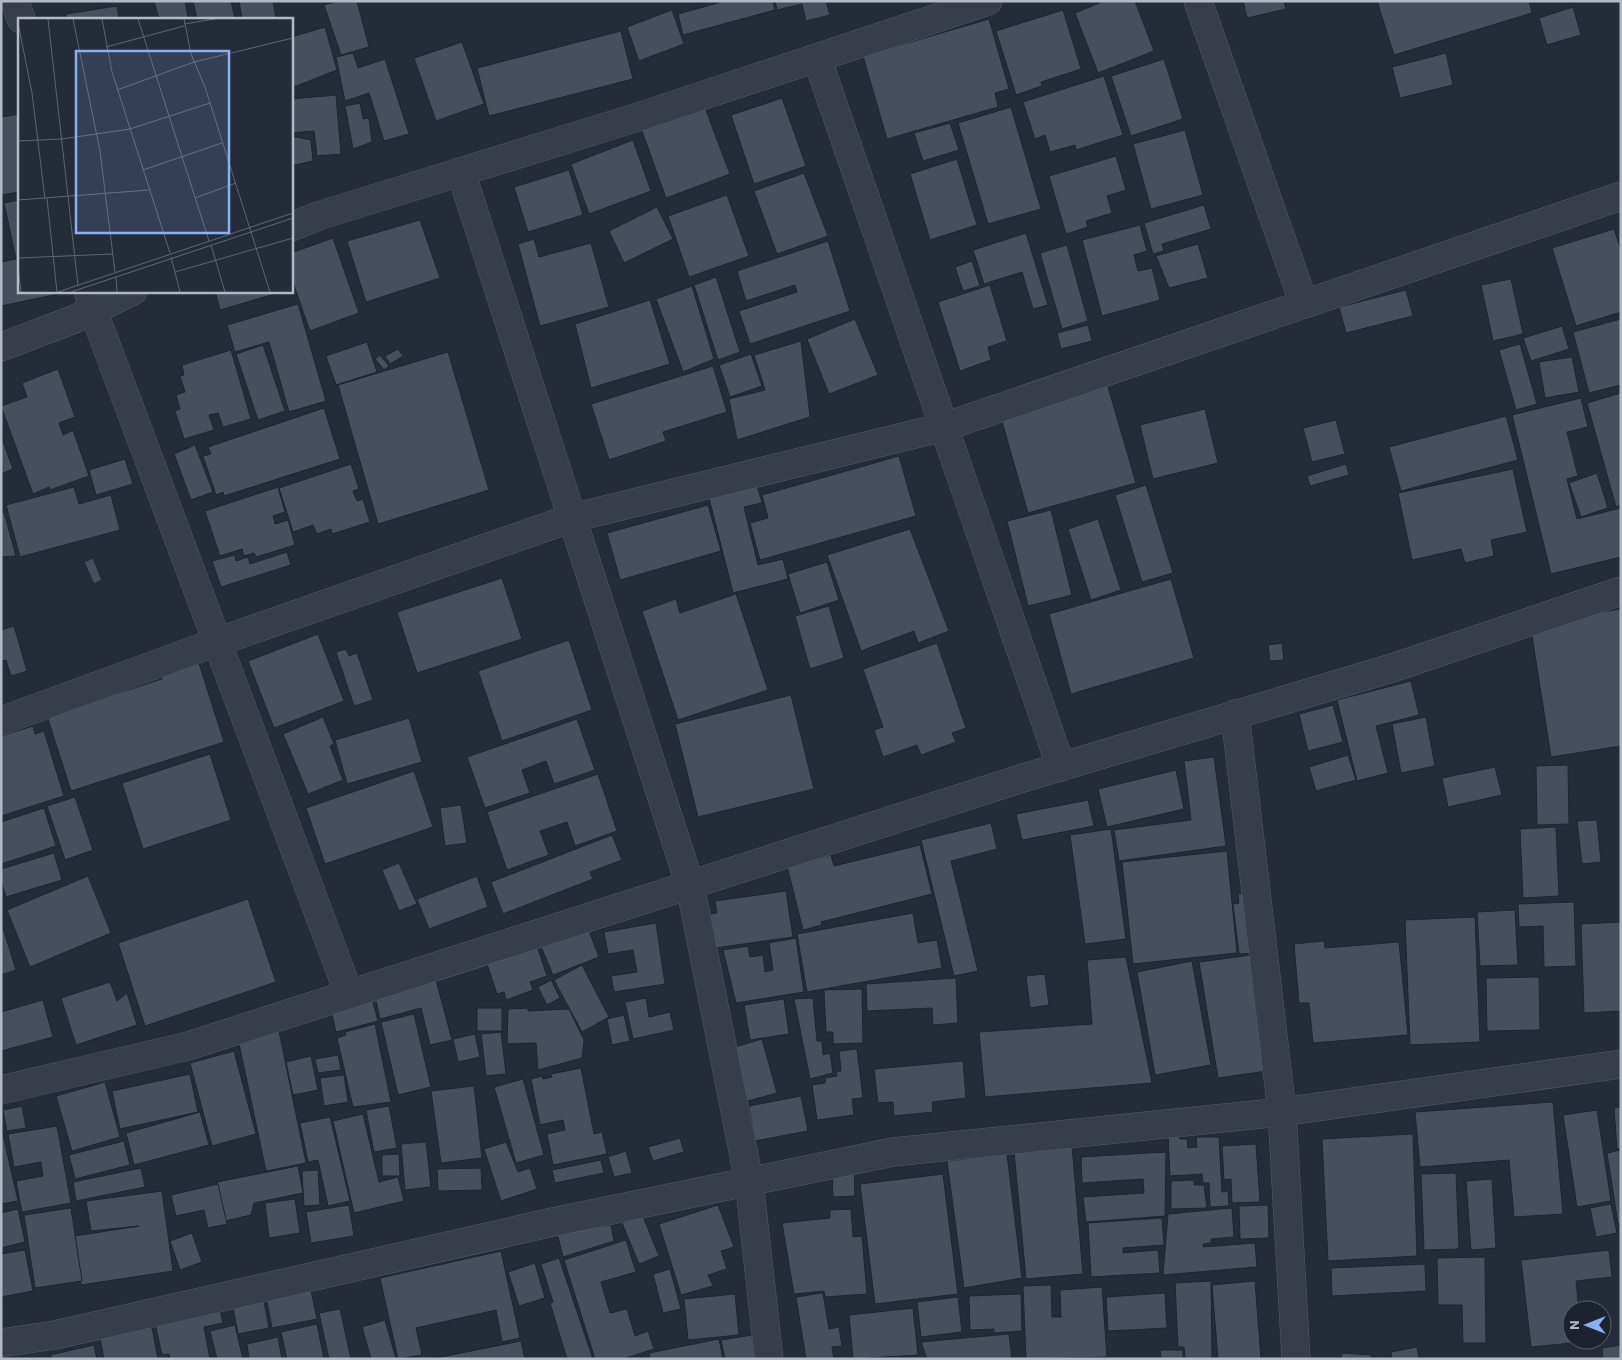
<svg xmlns="http://www.w3.org/2000/svg" width="1622" height="1360" viewBox="0 0 1622 1360" font-family="Barlow,sans-serif">
<style>
.building{fill:#454f5e;stroke:#1e2531}
.lines{fill:none;stroke-linecap:round;stroke-linejoin:round}
.street-casing{stroke:#555c68;stroke-width:29}
.street{stroke:#373e4a;stroke-width:28}
.inset-road{fill:none;stroke:#5d6472;stroke-width:1}
.view{fill:#8baff2;fill-opacity:0.15;stroke:#8baff2;stroke-width:2.5}
.inset-edge{fill:none;stroke:#b2b9c6;stroke-width:2.5}
</style>
<rect width="100%" height="100%" fill="#242c3a"/>
<g class="building">
<polygon points="154,1 185,1 188,18 159,19"/>
<polygon points="193,1 231,1 235,19 197,19"/>
<polygon points="239,1 273,1 276,19 242,19"/>
<polygon points="338,1 357,1 369,47 341,55 324,5"/>
<polygon points="725,1 773,1 775,10 683,35 678,14"/>
<polygon points="775,1 826,1 830,15 806,21 802,4 777,10"/>
<polygon points="1104,1 1135,1 1154,51 1098,73 1075,13"/>
<polygon points="1243,1 1284,1 1286,9 1247,18"/>
<polygon points="1377,1 1529,1 1532,13 1394,55"/>
<polygon points="117,6 119,19 66,19 66,14"/>
<polygon points="1573,7 1581,35 1547,45 1539,18"/>
<polygon points="672,10 684,44 639,61 627,27"/>
<polygon points="1063,10 1081,69 1041,82 1042,86 1016,95 996,31"/>
<polygon points="989,19 1009,89 995,93 998,107 887,139 863,56"/>
<polygon points="325,27 337,70 291,88 291,37"/>
<polygon points="621,31 633,79 489,116 477,68"/>
<polygon points="462,42 484,104 436,121 414,58"/>
<polygon points="353,53 358,68 385,59 409,134 384,141 369,93 345,101 336,57"/>
<polygon points="1446,53 1453,85 1400,98 1392,67"/>
<polygon points="1164,59 1183,119 1131,136 1111,76"/>
<polygon points="1104,76 1123,135 1076,150 1075,145 1050,152 1045,135 1035,139 1023,102"/>
<polygon points="336,95 341,154 317,156 314,131 291,133 291,99"/>
<polygon points="701,97 730,174 666,198 638,120"/>
<polygon points="782,98 806,166 754,184 731,115"/>
<polygon points="360,103 363,119 369,118 372,142 353,149 345,106"/>
<polygon points="1011,107 1041,209 988,224 958,123"/>
<polygon points="19,114 19,192 1,195 1,117"/>
<polygon points="950,123 959,150 923,161 914,133"/>
<polygon points="1185,130 1203,195 1151,209 1133,144"/>
<polygon points="291,136 311,140 313,161 291,166"/>
<polygon points="633,140 651,191 589,214 571,164"/>
<polygon points="1116,156 1126,190 1107,196 1112,213 1086,221 1088,227 1066,234 1049,176"/>
<polygon points="957,159 977,225 930,240 910,174"/>
<polygon points="569,170 583,215 528,232 514,187"/>
<polygon points="804,173 828,236 777,254 754,191"/>
<polygon points="727,195 749,256 689,277 668,216"/>
<polygon points="19,200 19,291 63,293 1,306 1,262 16,259 4,203"/>
<polygon points="1204,205 1211,229 1162,244 1164,251 1153,254 1144,223"/>
<polygon points="657,207 673,239 624,263 609,231"/>
<polygon points="420,220 440,278 366,302 347,241"/>
<polygon points="1140,225 1147,251 1134,255 1138,271 1152,268 1160,300 1102,316 1082,240"/>
<polygon points="1614,229 1621,250 1621,312 1576,326 1552,248"/>
<polygon points="1026,233 1048,305 1033,309 1022,272 984,284 973,250"/>
<polygon points="333,238 359,313 310,331 291,277 291,253"/>
<polygon points="534,239 539,257 591,243 609,307 540,326 518,244"/>
<polygon points="828,241 850,311 750,344 739,311 797,292 795,285 746,301 737,271"/>
<polygon points="1198,244 1208,278 1169,288 1156,256"/>
<polygon points="1067,245 1088,321 1062,329 1040,253"/>
<polygon points="972,261 980,286 963,291 955,267"/>
<polygon points="716,277 740,352 718,360 694,285"/>
<polygon points="1511,279 1523,334 1493,341 1481,285"/>
<polygon points="990,285 1007,341 988,347 991,360 960,371 938,302"/>
<polygon points="692,286 714,359 683,372 656,299"/>
<polygon points="1406,290 1413,316 1346,333 1339,307"/>
<polygon points="215,291 285,291 220,310"/>
<polygon points="650,300 670,364 591,388 575,324"/>
<polygon points="298,304 326,401 289,412 269,342 235,352 227,325"/>
<polygon points="855,319 878,375 829,394 807,339"/>
<polygon points="1621,319 1621,385 1589,393 1573,332"/>
<polygon points="1088,325 1092,341 1061,349 1057,333"/>
<polygon points="1562,326 1569,349 1531,361 1523,338"/>
<polygon points="801,341 810,417 737,440 729,399 765,390 754,355"/>
<polygon points="367,342 377,372 336,385 326,356"/>
<polygon points="1520,344 1537,404 1516,410 1499,350"/>
<polygon points="263,345 285,411 258,420 236,354"/>
<polygon points="398,349 403,356 390,364 385,356"/>
<polygon points="231,350 251,419 223,427 218,413 209,415 214,430 184,439 175,411 180,409 176,395 185,392 180,376 184,375 182,365"/>
<polygon points="448,352 489,490 378,524 338,385"/>
<polygon points="751,354 762,386 730,397 719,365"/>
<polygon points="380,355 389,366 384,370 375,359"/>
<polygon points="1572,357 1579,392 1545,398 1539,362"/>
<polygon points="713,366 727,412 663,432 666,441 609,460 591,404"/>
<polygon points="58,369 75,417 59,423 63,435 73,430 89,476 50,490 49,487 33,494 1,406 27,397 22,383"/>
<polygon points="1106,380 1136,483 1028,513 999,411"/>
<polygon points="1621,393 1621,505 1616,507 1587,403"/>
<polygon points="1581,398 1588,427 1567,432 1578,476 1567,479 1577,519 1621,508 1621,557 1551,574 1512,415"/>
<polygon points="324,408 340,459 224,496 223,492 216,495 203,456 211,454 208,447"/>
<polygon points="1205,409 1218,463 1153,479 1140,425"/>
<polygon points="1506,416 1518,460 1401,491 1389,447"/>
<polygon points="1336,420 1345,454 1312,462 1303,428"/>
<polygon points="1,436 13,469 1,474"/>
<polygon points="195,445 213,492 191,500 174,454"/>
<polygon points="899,456 916,516 760,560 750,523 768,518 762,495"/>
<polygon points="125,459 133,484 96,495 89,470"/>
<polygon points="351,464 359,489 353,491 357,501 363,499 370,522 332,534 331,529 317,534 313,525 293,532 279,488"/>
<polygon points="1346,464 1349,475 1310,486 1307,476"/>
<polygon points="1513,469 1527,532 1491,540 1494,556 1465,563 1461,549 1412,560 1398,493"/>
<polygon points="1597,473 1608,508 1581,517 1569,483"/>
<polygon points="756,482 762,503 744,507 758,565 783,559 788,579 733,593 708,494"/>
<polygon points="1146,485 1173,573 1142,582 1115,495"/>
<polygon points="74,487 79,504 111,495 120,530 20,557 6,505"/>
<polygon points="278,487 285,512 273,516 275,524 288,520 295,545 256,557 254,553 244,556 242,549 220,556 205,511"/>
<polygon points="708,505 721,551 620,580 607,533"/>
<polygon points="1051,510 1072,595 1028,606 1007,521"/>
<polygon points="4,512 16,556 1,557 1,513"/>
<polygon points="1098,519 1121,590 1091,600 1068,529"/>
<polygon points="910,529 949,631 918,643 914,631 861,651 827,555"/>
<polygon points="287,552 291,565 221,587 212,561 235,555 236,561 248,557 250,564"/>
<polygon points="93,558 102,580 94,584 84,562"/>
<polygon points="827,562 839,600 800,613 788,574"/>
<polygon points="502,578 522,639 417,673 397,612"/>
<polygon points="1171,579 1194,658 1071,694 1049,614"/>
<polygon points="736,594 768,690 678,720 642,611 676,599 680,613"/>
<polygon points="829,606 844,658 810,669 795,616"/>
<polygon points="1621,609 1621,746 1551,757 1530,623"/>
<polygon points="14,626 27,671 11,676 6,660 1,661 1,630"/>
<polygon points="318,634 344,701 274,728 248,661"/>
<polygon points="569,640 592,710 502,741 478,671"/>
<polygon points="937,643 966,728 952,733 956,742 921,755 917,745 883,757 874,730 883,727 863,669"/>
<polygon points="1282,643 1284,660 1270,661 1268,645"/>
<polygon points="346,649 349,656 357,653 373,700 354,706 336,652"/>
<polygon points="197,657 224,742 71,791 47,716 162,679 163,668"/>
<polygon points="1411,681 1419,715 1376,726 1388,773 1357,781 1337,700"/>
<polygon points="791,695 814,789 698,817 675,724"/>
<polygon points="1333,705 1343,742 1308,751 1299,714"/>
<polygon points="323,717 334,744 330,746 343,780 308,794 283,734"/>
<polygon points="1426,717 1435,766 1401,773 1392,724"/>
<polygon points="409,718 422,762 347,784 335,740"/>
<polygon points="577,719 595,770 554,784 546,761 522,770 530,793 485,808 467,757"/>
<polygon points="33,726 35,734 44,731 64,796 1,816 1,736"/>
<polygon points="210,754 231,820 143,849 122,783"/>
<polygon points="1348,755 1356,780 1316,791 1309,767"/>
<polygon points="1214,757 1226,846 1119,861 1114,830 1191,820 1184,761"/>
<polygon points="1568,765 1569,824 1537,825 1536,766"/>
<polygon points="1495,767 1502,795 1448,807 1442,778"/>
<polygon points="1176,770 1184,809 1107,827 1098,789"/>
<polygon points="414,771 433,827 325,864 306,808"/>
<polygon points="598,774 617,831 575,846 567,822 540,831 549,855 507,870 487,812"/>
<polygon points="75,797 93,850 65,860 47,806"/>
<polygon points="1088,800 1094,826 1022,840 1016,814"/>
<polygon points="461,805 467,843 445,846 440,808"/>
<polygon points="44,808 56,846 1,864 1,822"/>
<polygon points="1597,820 1601,862 1582,864 1577,821"/>
<polygon points="991,823 997,849 951,861 978,971 954,976 921,840"/>
<polygon points="1556,827 1559,896 1523,898 1520,829"/>
<polygon points="1111,829 1126,939 1085,944 1070,835"/>
<polygon points="612,835 622,860 590,872 593,879 503,914 491,882"/>
<polygon points="920,845 932,894 821,922 822,925 803,930 787,866 831,855 834,866"/>
<polygon points="1227,851 1237,953 1133,964 1122,862"/>
<polygon points="54,853 62,880 6,897 1,881 1,869"/>
<polygon points="399,863 417,904 399,911 382,870"/>
<polygon points="88,876 111,933 30,967 7,910"/>
<polygon points="477,876 488,907 429,929 417,899"/>
<polygon points="786,891 793,937 715,948 710,914 717,913 715,901"/>
<polygon points="1254,893 1252,953 1239,954 1233,904 1239,903 1238,894"/>
<polygon points="248,899 276,982 145,1026 118,943"/>
<polygon points="1574,902 1576,966 1544,967 1543,926 1519,927 1518,904"/>
<polygon points="1515,910 1518,965 1480,966 1477,912"/>
<polygon points="913,913 918,943 937,940 942,968 807,992 797,934"/>
<polygon points="1475,917 1480,1042 1410,1045 1405,920"/>
<polygon points="1621,922 1621,1011 1584,1013 1581,924"/>
<polygon points="586,923 599,957 553,975 539,942"/>
<polygon points="656,923 665,984 614,992 611,976 637,972 633,950 608,954 604,932"/>
<polygon points="3,928 16,970 1,975 1,929"/>
<polygon points="796,938 804,992 736,1003 723,950 748,946 750,957 763,955 765,972 773,970 769,943"/>
<polygon points="1324,941 1325,948 1399,942 1408,1035 1313,1043 1309,1003 1299,1003 1294,944"/>
<polygon points="536,943 547,976 530,982 533,990 506,1000 504,992 497,994 486,961"/>
<polygon points="1252,955 1267,1071 1218,1078 1199,962"/>
<polygon points="1126,957 1152,1083 985,1097 979,1032 1092,1024 1087,960"/>
<polygon points="1192,961 1211,1065 1155,1075 1137,972"/>
<polygon points="582,965 609,1017 582,1032 554,980"/>
<polygon points="1045,974 1049,1005 1030,1008 1026,976"/>
<polygon points="435,976 452,1040 430,1045 421,1008 380,1019 374,992"/>
<polygon points="1539,977 1540,1030 1487,1031 1486,978"/>
<polygon points="956,978 958,1023 933,1025 932,1008 867,1011 866,984"/>
<polygon points="551,980 560,998 547,1005 538,987"/>
<polygon points="110,982 117,1001 127,993 137,1025 76,1045 61,998"/>
<polygon points="862,989 863,1043 833,1044 833,1032 826,1032 824,990"/>
<polygon points="646,998 649,1017 670,1012 674,1030 633,1039 625,1002"/>
<polygon points="813,998 817,1041 822,1041 823,1055 830,1053 833,1073 810,1079 794,999"/>
<polygon points="372,999 378,1021 336,1032 331,1010"/>
<polygon points="784,999 789,1034 750,1040 744,1005"/>
<polygon points="43,1000 53,1037 1,1051 1,1012"/>
<rect x="477" y="1008" width="25" height="23"/>
<polygon points="528,1008 528,1011 569,1009 584,1040 582,1058 538,1070 536,1043 507,1044 508,1009"/>
<polygon points="414,1014 431,1087 398,1095 381,1022"/>
<polygon points="624,1015 630,1041 612,1045 607,1019"/>
<polygon points="375,1024 391,1102 353,1107 337,1038 346,1035 345,1032"/>
<polygon points="279,1031 306,1163 266,1171 238,1039"/>
<polygon points="501,1032 506,1074 486,1076 481,1034"/>
<polygon points="475,1034 480,1057 458,1062 453,1039"/>
<polygon points="762,1039 777,1093 744,1102 728,1049"/>
<polygon points="857,1049 863,1098 852,1099 854,1115 817,1120 812,1085 825,1083 825,1078 837,1076 836,1072 841,1071 839,1051"/>
<polygon points="234,1051 256,1134 212,1146 190,1063"/>
<polygon points="338,1055 341,1070 318,1073 315,1059"/>
<polygon points="311,1056 318,1090 293,1095 286,1062"/>
<polygon points="963,1061 966,1098 932,1102 933,1112 894,1116 893,1102 878,1103 874,1069"/>
<polygon points="581,1068 594,1134 602,1132 607,1154 553,1165 547,1134 565,1130 563,1120 540,1125 531,1079 542,1076 543,1079 552,1077 551,1074"/>
<polygon points="190,1074 198,1112 120,1129 112,1091"/>
<polygon points="344,1075 348,1102 324,1106 320,1078"/>
<polygon points="523,1079 544,1155 516,1163 494,1087"/>
<polygon points="105,1082 120,1137 72,1151 56,1096"/>
<polygon points="474,1086 482,1158 441,1163 431,1091"/>
<polygon points="801,1096 808,1131 755,1141 749,1106"/>
<polygon points="1553,1102 1563,1214 1514,1217 1509,1160 1420,1167 1415,1112"/>
<polygon points="22,1106 26,1128 7,1131 3,1110"/>
<polygon points="389,1106 397,1148 374,1152 366,1110"/>
<polygon points="1621,1107 1621,1148 1617,1149 1614,1108"/>
<polygon points="1597,1110 1611,1201 1577,1207 1563,1115"/>
<polygon points="200,1112 209,1145 134,1165 126,1133"/>
<polygon points="363,1114 379,1182 398,1177 404,1201 354,1213 333,1121"/>
<polygon points="330,1117 350,1201 328,1206 318,1160 308,1162 300,1123"/>
<polygon points="1,1126 18,1201 1,1204"/>
<polygon points="57,1126 71,1203 22,1212 16,1181 43,1176 41,1162 14,1167 8,1134"/>
<polygon points="1168,1134 1179,1134 1180,1139 1187,1139 1188,1148 1197,1147 1196,1137 1219,1137 1222,1192 1228,1191 1229,1206 1210,1207 1209,1183 1203,1183 1202,1174 1170,1176"/>
<polygon points="1413,1134 1417,1256 1328,1261 1322,1139"/>
<polygon points="680,1138 684,1152 653,1161 648,1147"/>
<polygon points="124,1141 130,1165 75,1179 69,1155"/>
<polygon points="426,1142 431,1187 405,1190 401,1144"/>
<polygon points="506,1142 518,1172 530,1168 537,1189 501,1201 484,1149"/>
<polygon points="1256,1144 1260,1202 1232,1203 1231,1179 1224,1180 1222,1146"/>
<polygon points="1072,1146 1083,1274 1026,1279 1014,1152"/>
<polygon points="1621,1150 1621,1224 1618,1224 1607,1153"/>
<polygon points="626,1151 632,1173 614,1177 608,1157"/>
<polygon points="1166,1152 1165,1216 1086,1222 1083,1197 1144,1193 1143,1179 1082,1183 1081,1157"/>
<polygon points="399,1154 400,1176 382,1176 382,1155"/>
<polygon points="1007,1154 1022,1278 964,1288 947,1161"/>
<polygon points="601,1160 604,1173 555,1183 552,1170"/>
<polygon points="298,1166 303,1193 254,1203 251,1215 225,1221 217,1182"/>
<polygon points="141,1168 145,1187 76,1201 73,1182"/>
<polygon points="481,1168 482,1190 438,1191 437,1169"/>
<polygon points="318,1170 320,1205 304,1206 302,1171"/>
<polygon points="854,1170 855,1196 833,1197 832,1171"/>
<polygon points="1456,1173 1459,1249 1424,1250 1421,1174"/>
<polygon points="943,1174 958,1294 875,1304 860,1184"/>
<polygon points="1492,1179 1496,1248 1471,1250 1466,1181"/>
<polygon points="1194,1180 1194,1185 1204,1185 1207,1208 1171,1209 1171,1181"/>
<polygon points="218,1184 227,1224 208,1228 204,1210 176,1216 171,1195"/>
<polygon points="162,1191 173,1271 81,1285 75,1236 139,1226 91,1231 86,1201"/>
<polygon points="295,1199 300,1233 269,1238 265,1203"/>
<polygon points="1611,1204 1617,1233 1596,1237 1590,1208"/>
<polygon points="349,1205 354,1236 311,1243 306,1212"/>
<polygon points="718,1205 734,1247 721,1251 727,1269 708,1275 713,1286 681,1295 659,1224"/>
<polygon points="1268,1205 1269,1238 1240,1239 1239,1206"/>
<polygon points="71,1208 82,1281 35,1288 24,1215"/>
<polygon points="1232,1208 1234,1237 1211,1239 1211,1243 1203,1244 1203,1247 1255,1243 1257,1267 1163,1275 1168,1214"/>
<polygon points="18,1209 25,1242 1,1248 1,1213"/>
<polygon points="851,1209 853,1237 862,1236 867,1294 825,1297 824,1291 794,1294 782,1223 830,1218 830,1210"/>
<polygon points="642,1214 659,1256 639,1264 622,1223"/>
<polygon points="1162,1218 1164,1245 1123,1248 1123,1253 1158,1250 1160,1273 1091,1277 1088,1223"/>
<polygon points="611,1225 614,1241 563,1257 557,1233"/>
<polygon points="192,1233 202,1262 180,1270 170,1241"/>
<polygon points="626,1240 636,1272 601,1282 610,1313 627,1309 635,1336 648,1331 654,1349 623,1359 595,1359 564,1260"/>
<polygon points="25,1250 33,1291 1,1297 1,1254"/>
<polygon points="1609,1250 1612,1277 1576,1281 1579,1310 1572,1310 1572,1340 1582,1340 1582,1342 1531,1347 1521,1260"/>
<polygon points="501,1251 520,1338 502,1342 496,1310 416,1328 422,1355 398,1359 380,1278"/>
<polygon points="1485,1257 1486,1343 1463,1343 1462,1305 1438,1305 1437,1258"/>
<polygon points="559,1258 593,1359 567,1359 550,1303 553,1302 541,1264"/>
<polygon points="535,1263 545,1298 519,1306 508,1272"/>
<polygon points="1425,1264 1426,1291 1332,1296 1331,1268"/>
<polygon points="670,1269 681,1309 663,1313 653,1274"/>
<polygon points="309,1281 317,1319 272,1328 265,1291"/>
<polygon points="1211,1281 1212,1359 1185,1359 1184,1347 1178,1347 1175,1283"/>
<polygon points="1255,1281 1261,1359 1218,1359 1212,1285"/>
<polygon points="1051,1285 1052,1317 1061,1317 1060,1290 1102,1287 1107,1357 1026,1359 1023,1286"/>
<polygon points="262,1291 269,1328 238,1334 231,1297"/>
<polygon points="823,1293 829,1329 839,1327 842,1346 832,1347 834,1359 806,1359 796,1297"/>
<polygon points="1165,1293 1167,1328 1108,1331 1106,1297"/>
<polygon points="735,1294 739,1335 688,1340 684,1299"/>
<polygon points="1021,1294 1022,1331 994,1333 994,1329 970,1330 969,1296"/>
<polygon points="958,1297 962,1332 921,1337 917,1302"/>
<polygon points="218,1301 223,1323 204,1327 210,1359 170,1359 169,1354 162,1355 153,1314"/>
<polygon points="913,1308 918,1355 853,1359 849,1315"/>
<polygon points="340,1309 351,1359 329,1359 319,1313"/>
<polygon points="149,1312 158,1359 104,1359 97,1322"/>
<polygon points="385,1320 396,1359 371,1359 362,1327"/>
<polygon points="317,1324 324,1359 287,1359 281,1332"/>
<polygon points="235,1325 243,1359 217,1359 210,1331"/>
<polygon points="1009,1334 1012,1359 927,1359 921,1342"/>
<polygon points="752,1335 756,1359 725,1359 721,1340"/>
<polygon points="278,1337 282,1359 249,1359 247,1344"/>
<polygon points="719,1339 723,1359 650,1359 649,1353"/>
<polygon points="521,1341 525,1359 431,1359"/>
<polygon points="94,1345 97,1359 52,1359 50,1355"/>
<polygon points="1621,1345 1621,1359 1603,1359 1602,1348"/>
<polygon points="1417,1347 1419,1359 1392,1359 1391,1352"/>
<polygon points="1160,1350 1183,1350 1183,1359 1161,1359"/>
<polygon points="1342,1353 1371,1355 1371,1359 1341,1359"/>
</g>
<g class="lines">
<g class="street-casing">
<g id="street">
<polyline points="15,1 21,19"/>
<polyline points="1198,1 1304,304"/>
<polyline points="817,58 1061,767"/>
<polyline points="461,172 690,885 749,1181 769,1359"/>
<polyline points="291,227 318,216 635,118 988,1"/>
<polyline points="88,291 93,310 349,994"/>
<polyline points="1,347 75,319 133,291"/>
<polyline points="1235,714 1282,1112 1296,1359"/>
<polyline points="1,721 217,642 572,518 944,427 1621,196"/>
<polyline points="1,1090 188,1046 1023,778 1392,668 1621,591"/>
<polyline points="1,1343 55,1335 553,1222 893,1152 1282,1112 1621,1064"/>
</g>
</g>
<use href="#street" class="street"/>
</g>
<g transform="translate(18 18)">
<rect width="275" height="275" fill="#242c3a"/>
<path class="inset-road" d="M30,1L60,267M55,1L82,133L97,254M84,1L94,54L152,235M120,1L191,223M166,1L173,36L187,69L252,274M0,5L14,75L27,181M166,6L197,1M88,29L166,8M99,72L176,44L275,20M0,123L44,121L112,111L192,85M125,152L204,125M177,180L218,165M29,181L39,274M0,182L131,172M193,227L207,274M153,239L162,274M0,240L95,236M0,249L3,274M157,254L275,220M98,259L99,274M40,274L275,195M53,274L275,200"/>
<path class="view" d="M58,33H211V215H58Z"/>
<rect width="275" height="275" class="inset-edge"/>
</g>
<rect width="1622" height="1360" fill="none" stroke="#b2b9c6" stroke-width="5"/>
<g transform="translate(1587 1325) rotate(270)"><circle r="24" fill="#1c232f" stroke="#585f6b"/>
<path d="M0-4L9 19L0 12L-9 19Z" fill="#8baff2"/>
<text y="-8" font-size="14" font-weight="bold" text-anchor="middle" fill="#b2b9c6">N</text>
</g>
</svg>
